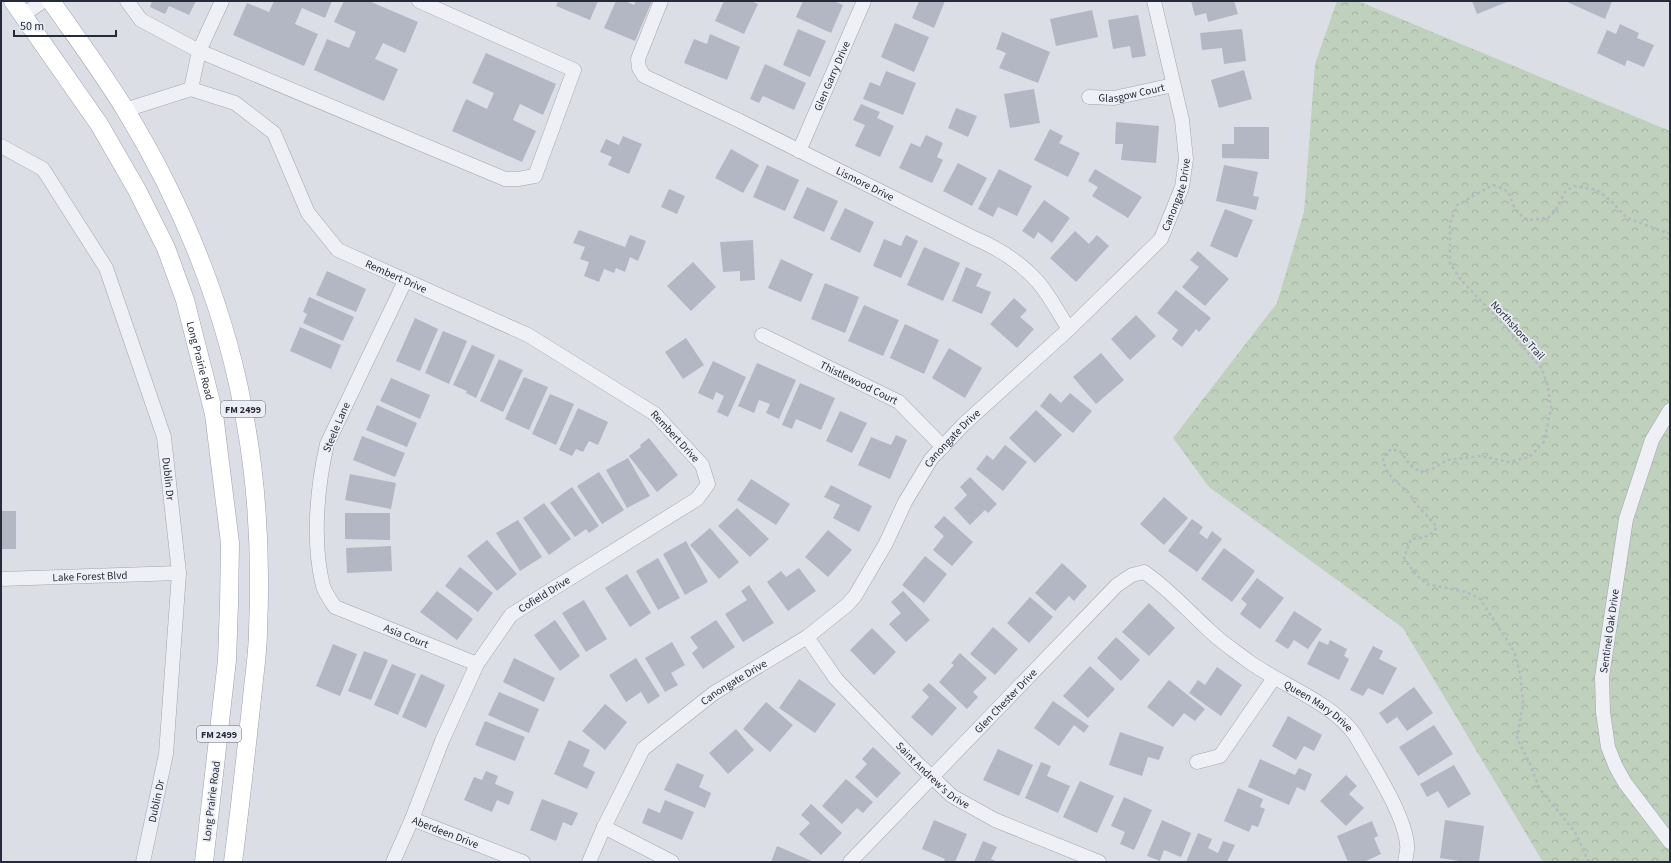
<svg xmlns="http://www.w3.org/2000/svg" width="1671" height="863" viewBox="0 0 1671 863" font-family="'Source Sans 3',sans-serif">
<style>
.park{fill:url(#park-crowns)}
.building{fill:#b3b7c3}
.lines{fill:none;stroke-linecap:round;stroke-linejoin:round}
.minor-casing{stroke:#a2a5b0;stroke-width:15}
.major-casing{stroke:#9ba1b2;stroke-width:19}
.path{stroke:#b6b9c1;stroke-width:2.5;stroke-dasharray:3 3;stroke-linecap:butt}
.minor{stroke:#eef0f5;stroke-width:14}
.major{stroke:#fff;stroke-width:18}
.labels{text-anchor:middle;stroke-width:3.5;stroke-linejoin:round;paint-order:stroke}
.shield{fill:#ebeef4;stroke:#616673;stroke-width:1}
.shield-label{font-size:10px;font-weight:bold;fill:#262b3c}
.street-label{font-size:11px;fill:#262b3c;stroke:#ebeef4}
</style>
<defs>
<pattern id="park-crowns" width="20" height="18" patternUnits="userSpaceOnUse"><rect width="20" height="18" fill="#bfd0bd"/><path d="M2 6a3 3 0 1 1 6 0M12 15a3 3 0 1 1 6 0" fill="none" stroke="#a4b3a3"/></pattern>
</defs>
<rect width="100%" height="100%" fill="#dcdee6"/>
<polygon class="park" points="1337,1 1358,1 1670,131 1670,862 1543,862 1403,628 1209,487 1173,438 1277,303 1304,212 1315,64"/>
<g class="building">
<polygon points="152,1 196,1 189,15 169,6 165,14 150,7"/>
<polygon points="274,1 332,1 325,18 302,8 295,24 318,34 304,66 233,35 247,3 269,12"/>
<polygon points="344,1 369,1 418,22 405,53 383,43 375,59 398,69 384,101 314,70 327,39 349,48 356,32 334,22"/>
<polygon points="558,1 598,1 590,20 556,6"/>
<polygon points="616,1 625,1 634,5 636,1 652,1 635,41 604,28"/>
<polygon points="724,1 751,1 758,4 744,34 715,21"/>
<polygon points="803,1 834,1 843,5 831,33 796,17"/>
<polygon points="919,1 945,1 934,28 912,18"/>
<polygon points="1191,1 1234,1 1238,14 1208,22 1206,13 1195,16"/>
<polygon points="1472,1 1506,1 1507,2 1477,14"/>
<polygon points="1567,1 1612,1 1605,19 1567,2"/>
<polygon points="1092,10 1098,37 1056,46 1050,19"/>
<polygon points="1138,15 1146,56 1132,58 1130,46 1113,49 1108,20"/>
<polygon points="895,23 929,37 914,72 881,57"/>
<polygon points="1620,24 1639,33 1637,38 1654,45 1644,67 1627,60 1625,66 1597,53 1607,30 1616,34"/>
<polygon points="798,29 826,41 810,77 783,65"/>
<polygon points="1242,29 1246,61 1224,64 1222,48 1202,50 1200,33"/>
<polygon points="1002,32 1050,52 1038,83 999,68 1006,53 996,49"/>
<polygon points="710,34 740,47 727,80 684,63 694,39 707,44"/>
<polygon points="486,53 556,84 543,115 520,104 513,120 536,131 522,162 452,131 466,99 487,109 494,93 472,83"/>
<polygon points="765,64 806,83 794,110 763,96 759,103 750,99"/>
<polygon points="1244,70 1252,99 1219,108 1211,80"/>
<polygon points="886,71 916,83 903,115 863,99 870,82 880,86"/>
<polygon points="1034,89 1040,123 1010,128 1004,94"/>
<polygon points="861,104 880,112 877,118 894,126 880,157 855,146 865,125 853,120"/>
<polygon points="956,108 977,116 968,137 948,128"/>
<polygon points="1116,122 1159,126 1156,163 1121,160 1123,144 1115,144"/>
<polygon points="1234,127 1269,127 1269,159 1222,158 1222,144 1234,144"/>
<polygon points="1050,129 1063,136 1059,143 1080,153 1068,177 1034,160"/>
<polygon points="926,135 943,143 937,157 943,160 932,183 899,168 911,143 920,147"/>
<polygon points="623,136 642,144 629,174 608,165 612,157 600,152 606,139 619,145"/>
<polygon points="731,149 759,165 743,193 715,178"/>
<polygon points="958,163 987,178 972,206 943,191"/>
<polygon points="767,165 799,180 785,211 753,197"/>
<polygon points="1224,165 1258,172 1253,196 1259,197 1256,210 1216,201"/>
<polygon points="999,169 1032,186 1017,216 998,207 993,217 978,209"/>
<polygon points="1095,169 1142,197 1128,218 1092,196 1098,187 1088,181"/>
<polygon points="807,187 838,201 824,232 793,218"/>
<polygon points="669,189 685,196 677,214 661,207"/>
<polygon points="1044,200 1070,218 1052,243 1038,232 1034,239 1022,231"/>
<polygon points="845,208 874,222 860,253 830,239"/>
<polygon points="1225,209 1253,220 1237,258 1210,246"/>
<polygon points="579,230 625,247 630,235 646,241 638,261 630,257 625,272 616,268 614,273 604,269 599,282 584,276 589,262 580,259 585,247 573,243"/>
<polygon points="1075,231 1089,244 1097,235 1109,246 1076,282 1050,258"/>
<polygon points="906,235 918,241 901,278 873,266 884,239 901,246"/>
<polygon points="753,240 755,280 740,281 740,271 723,272 720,242"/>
<polygon points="924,247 960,263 943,301 907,285"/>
<polygon points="1198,251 1229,279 1205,306 1182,287 1199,267 1190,260"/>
<polygon points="781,259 813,274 801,302 768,288"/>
<polygon points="693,262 716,287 691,311 667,286"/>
<polygon points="966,267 982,274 976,286 991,292 982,314 952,301"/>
<polygon points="327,271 366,289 356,312 316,295"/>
<polygon points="825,283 859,297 845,333 811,319"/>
<polygon points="1176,290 1211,318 1199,332 1196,329 1182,347 1172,339 1178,330 1157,313"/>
<polygon points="309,297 354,317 343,341 303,323 307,314 303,312"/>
<polygon points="1014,298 1027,310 1020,317 1034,329 1017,348 990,324"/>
<polygon points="864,305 899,320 883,356 848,341"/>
<polygon points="1136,315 1156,336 1130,360 1111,339"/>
<polygon points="415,318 438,329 420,371 396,361"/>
<polygon points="905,324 939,340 924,374 890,358"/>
<polygon points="300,327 341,345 331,369 290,351"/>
<polygon points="443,331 467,341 449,384 425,373"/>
<polygon points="686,338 704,365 683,379 665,352"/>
<polygon points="472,345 495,355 476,398 466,393 467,391 453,385"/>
<polygon points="949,348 982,368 965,398 932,378"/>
<polygon points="1101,353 1124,380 1096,404 1073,377"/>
<polygon points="499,359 523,370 503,412 480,401"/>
<polygon points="713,361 746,377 728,417 717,412 724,396 716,392 713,400 698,393"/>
<polygon points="757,363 796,380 779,419 766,413 770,404 759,400 754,413 738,406"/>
<polygon points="524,377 548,387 529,430 505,419"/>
<polygon points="391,378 430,395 420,419 380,401"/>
<polygon points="800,383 835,398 821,430 796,419 792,429 782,425"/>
<polygon points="1050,393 1061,403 1070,393 1092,411 1073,433 1040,406"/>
<polygon points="550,394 574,404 556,445 532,434"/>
<polygon points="377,405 417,423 407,447 366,430"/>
<polygon points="578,408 608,422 598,445 589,441 583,452 576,449 572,456 559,450"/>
<polygon points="1036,410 1062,435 1035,463 1009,438"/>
<polygon points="840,411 867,423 852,453 826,441"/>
<polygon points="896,435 907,440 890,479 858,465 871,437 891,445"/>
<polygon points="362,436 405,453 395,477 353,460"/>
<polygon points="649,438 678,475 657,492 629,456 641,447 640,445"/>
<polygon points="1005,445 1027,462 1003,491 976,469 987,455 993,460"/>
<polygon points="628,458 650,496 627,508 606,470"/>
<polygon points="599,472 624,510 602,524 577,486"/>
<polygon points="350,474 396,483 391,509 345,500"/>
<polygon points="970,477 997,504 988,513 985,510 970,525 954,508 967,495 960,487"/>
<polygon points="751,479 790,504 776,525 737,500"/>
<polygon points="831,485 872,506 859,532 833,518 840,505 824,497"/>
<polygon points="572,487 599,526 589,533 586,529 575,537 550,503"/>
<polygon points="1164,497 1188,518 1164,545 1140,524"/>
<polygon points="544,503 571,539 549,555 523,518"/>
<polygon points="737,508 769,539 750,557 718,526"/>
<rect x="1" y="511" width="15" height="38"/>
<polygon points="345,513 390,513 390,540 345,539"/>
<polygon points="944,516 973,542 952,566 933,550 944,536 934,527"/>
<polygon points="1192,519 1203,527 1199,533 1207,539 1212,531 1222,539 1197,572 1168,551"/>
<polygon points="518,520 542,557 520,571 496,533"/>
<polygon points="710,528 739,562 719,579 690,545"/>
<polygon points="828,530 852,550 828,577 805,557"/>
<polygon points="487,540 517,574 497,591 467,556"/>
<polygon points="686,541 708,582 685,595 663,554"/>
<polygon points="391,546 392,571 347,573 346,548"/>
<polygon points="1224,548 1255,571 1232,602 1201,579"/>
<polygon points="925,556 947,574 924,603 902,585"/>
<polygon points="658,558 680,598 658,610 636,571"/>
<polygon points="1062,563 1087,586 1074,601 1069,596 1055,611 1035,593"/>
<polygon points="460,567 493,593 478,612 445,586"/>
<polygon points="799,568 816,591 788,611 767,582 781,571 786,577"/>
<polygon points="627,574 651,613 630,627 605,588"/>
<polygon points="1257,578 1284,598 1260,629 1240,614 1247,604 1241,599"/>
<polygon points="749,585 774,623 743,642 725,614 747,600 741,591"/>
<polygon points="437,591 473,619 457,640 420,612"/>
<polygon points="903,591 930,620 906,642 889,624 901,613 891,602"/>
<polygon points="1030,597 1053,617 1029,643 1007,623"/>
<polygon points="584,600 607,639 586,652 562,613"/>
<polygon points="1149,603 1175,628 1149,656 1122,632"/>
<polygon points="1294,611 1322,629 1308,649 1294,640 1288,649 1275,641"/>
<polygon points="555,620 580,656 560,671 534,635"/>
<polygon points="716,620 735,647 703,669 692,653 698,648 690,637"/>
<polygon points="993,627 1018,649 995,675 970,654"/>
<polygon points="872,628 896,652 874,675 850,650"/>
<polygon points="1116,637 1140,660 1121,681 1097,658"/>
<polygon points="1330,640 1347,649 1344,656 1349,659 1339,680 1307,664 1319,641 1328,645"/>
<polygon points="672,642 685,665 671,673 678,685 665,692 645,658"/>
<polygon points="333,644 357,654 340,696 316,686"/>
<polygon points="1373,646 1383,651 1379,659 1397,668 1383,695 1368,688 1363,696 1350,690"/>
<polygon points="364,651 388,660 371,700 348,691"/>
<polygon points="960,653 987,678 973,692 978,697 967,709 939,682 954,665 951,663"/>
<polygon points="514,658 555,678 544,702 503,682"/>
<polygon points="636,658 660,696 648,704 641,692 626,702 609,675"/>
<polygon points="392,664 416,674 398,715 374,705"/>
<polygon points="1090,666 1115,689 1088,718 1063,696"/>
<polygon points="1217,667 1242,685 1221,716 1189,693 1198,680 1205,685"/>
<polygon points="421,674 445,685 426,728 402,717"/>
<polygon points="799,679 836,704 815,733 779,708"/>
<polygon points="1169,680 1205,709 1195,721 1184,713 1173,727 1147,707"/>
<polygon points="929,683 957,708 932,736 911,717 929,697 922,690"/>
<polygon points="1414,687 1433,713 1407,731 1397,717 1387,724 1379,713"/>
<polygon points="499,692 539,709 529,733 488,715"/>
<polygon points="1053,701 1089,726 1084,733 1074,725 1059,746 1034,728"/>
<polygon points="766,702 793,725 770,752 743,729"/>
<polygon points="605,704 627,722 605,750 582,731"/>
<polygon points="1288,716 1322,735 1314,751 1304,746 1296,760 1272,746"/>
<polygon points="485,721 525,737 515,761 475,745"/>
<polygon points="1434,725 1453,754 1418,776 1399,747"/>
<polygon points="736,729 754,750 728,774 709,753"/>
<polygon points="1120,732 1164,747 1159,760 1148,757 1142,776 1109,765"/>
<polygon points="569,740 590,750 583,766 595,772 587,789 554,774"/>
<polygon points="873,747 901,773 877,798 855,777 867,764 862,759"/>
<polygon points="998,749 1033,765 1019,796 983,780"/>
<polygon points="1260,759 1295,775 1299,768 1312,774 1305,791 1297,787 1289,805 1248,787"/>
<polygon points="1041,762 1051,766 1047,776 1070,786 1058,813 1025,798"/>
<polygon points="677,763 704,775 699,787 711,793 705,808 664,790"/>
<polygon points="1454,765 1471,794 1448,808 1438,791 1427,797 1420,784"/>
<polygon points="486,771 498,776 495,784 514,792 509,805 497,800 492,812 464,800 474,777 482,780"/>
<polygon points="1346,775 1357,786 1349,794 1364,808 1346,826 1320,801"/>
<polygon points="846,779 873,802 863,813 857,808 842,824 822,806"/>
<polygon points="1080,781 1114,796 1097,833 1063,817"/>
<polygon points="1238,788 1263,799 1260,807 1265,809 1258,827 1252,825 1249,832 1224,821"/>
<polygon points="1124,797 1152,810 1134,850 1120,844 1125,832 1111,826"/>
<polygon points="542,799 578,813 572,826 563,822 556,841 530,830"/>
<polygon points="665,800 694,812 682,840 642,823 648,808 660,813"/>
<polygon points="811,804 842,833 821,855 799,834 810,823 801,815"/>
<polygon points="934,820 967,834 955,862 943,862 945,859 922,849"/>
<polygon points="1162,820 1191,833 1181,857 1164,850 1160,861 1147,856"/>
<polygon points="1445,820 1484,826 1479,862 1465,862 1440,858"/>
<polygon points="1372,821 1378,836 1374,838 1381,854 1364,862 1348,862 1337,836"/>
<polygon points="1198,833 1212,839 1208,848 1218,853 1223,841 1235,845 1227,862 1186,862"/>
<polygon points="983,841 997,847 991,859 998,862 974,862"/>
<polygon points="777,846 814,862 771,862"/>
</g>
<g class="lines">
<g class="minor-casing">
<g id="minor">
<polyline points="127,1 141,20 199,51 505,179 518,179 535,176 574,70 419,1"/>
<path id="s1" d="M661,1L638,59L639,68L644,76L738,120L974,238C998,248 1021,263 1038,282C1050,296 1059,314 1069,329"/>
<polyline points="23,15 43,1"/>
<polyline points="191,89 199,51 222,1"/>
<path id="s2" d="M1089,97L1114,98L1173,85"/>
<path id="s3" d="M125,110L191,89L235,103L274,133L308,213L338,250L528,335L655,414L702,465L708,484L697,499L511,615L477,664L442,741L412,819"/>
<path id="s4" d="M1,146L43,169L106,268L164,437L179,573L166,754L143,862"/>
<path id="s5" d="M799,151L864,1"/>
<path id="s6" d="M405,281L327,444C317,487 312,542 323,586C325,593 331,601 335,607L477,664"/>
<path id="s7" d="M762,335L899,402L943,447"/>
<polyline points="1670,410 1652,440 1626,519 1602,677 1603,712 1608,747 1616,767 1625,783 1670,842"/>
<path id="s8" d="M1,579L179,573"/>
<path id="s9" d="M807,637L836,679L918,764L952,796L995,820L1099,862"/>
<polyline points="1197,762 1220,756 1274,678"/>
<polyline points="604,827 672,862"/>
<path id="s10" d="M393,862L412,819L523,862"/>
<path id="s11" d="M589,862L604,827L643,749L714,693L807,637L847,605L855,596L886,543L905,502L931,459L964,424L1069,329L1161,239L1182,187L1186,159L1182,120L1154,1"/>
<path id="s12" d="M850,862L1117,585L1132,575L1144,572C1168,588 1188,611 1210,631C1221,642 1235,651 1248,661C1281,685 1332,702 1355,735C1371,763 1404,813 1407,844C1408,849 1406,856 1405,862"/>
</g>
</g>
<g class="major-casing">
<g id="major">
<path id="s13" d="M13,1L99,124L137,190L166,248L185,300L214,414L230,543L229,604L227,660L204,862"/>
<path d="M51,1C76,37 103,73 126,111C184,206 228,315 246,425C258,493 261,562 258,630C258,653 254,676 252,698C246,753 240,808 233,862"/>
</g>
</g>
<path class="path" d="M1589,862L1575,832L1539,788L1529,761L1517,739L1523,703L1520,674L1514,651L1480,599L1466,592L1427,584L1416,575L1404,558L1411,539C1423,538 1430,537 1437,527L1416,504L1408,492L1393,479L1385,467L1383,458L1391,449L1401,452L1410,465L1420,472L1434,468L1447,460L1481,456L1508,462L1529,457L1544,442L1551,408L1548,386L1542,369L1502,323L1461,280L1450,263V223L1457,205L1493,185C1517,192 1506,198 1518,212C1520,215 1525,218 1528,220L1548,218L1556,210L1565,192L1574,186L1597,190L1612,202L1627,218L1670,234"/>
<use href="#minor" class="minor"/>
<use href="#major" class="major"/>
</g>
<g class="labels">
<g class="shield">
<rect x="221" y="401" width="44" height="16" rx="3"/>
<rect x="197" y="726" width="44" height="16" rx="3"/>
</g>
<g class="shield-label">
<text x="243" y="413">FM 2499</text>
<text x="219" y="738">FM 2499</text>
</g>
<g class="street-label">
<text dy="4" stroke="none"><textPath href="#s5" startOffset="82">Glen Garry Drive</textPath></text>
<text dy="4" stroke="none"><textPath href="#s2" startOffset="43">Glasgow Court</textPath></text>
<text dy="4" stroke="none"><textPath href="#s1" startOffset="327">Lismore Drive</textPath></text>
<text dy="4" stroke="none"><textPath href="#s11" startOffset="910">Canongate Drive</textPath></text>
<text dy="4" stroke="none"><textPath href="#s3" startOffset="363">Rembert Drive</textPath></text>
<text transform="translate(1518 330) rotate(48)" y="4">Northshore Trail</text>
<text dy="4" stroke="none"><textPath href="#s13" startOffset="409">Long Prairie Road</textPath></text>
<text dy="4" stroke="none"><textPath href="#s7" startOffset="108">Thistlewood Court</textPath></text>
<text transform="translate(336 427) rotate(-67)" y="4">Steele Lane</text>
<text dy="4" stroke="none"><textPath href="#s3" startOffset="687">Rembert Drive</textPath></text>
<text dy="4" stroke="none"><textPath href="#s11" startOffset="574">Canongate Drive</textPath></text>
<text dy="4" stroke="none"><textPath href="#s4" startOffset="386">Dublin Dr</textPath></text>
<text dy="4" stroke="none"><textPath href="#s8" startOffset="89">Lake Forest Blvd</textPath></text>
<text transform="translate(544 594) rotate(-32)" y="4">Cofield Drive</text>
<text transform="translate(1609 631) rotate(-82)" y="4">Sentinel Oak Drive</text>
<text dy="4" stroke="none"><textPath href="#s6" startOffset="425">Asia Court</textPath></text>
<text dy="4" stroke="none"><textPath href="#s11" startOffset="238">Canongate Drive</textPath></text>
<text dy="4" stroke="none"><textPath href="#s12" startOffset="224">Glen Chester Drive</textPath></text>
<text dy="4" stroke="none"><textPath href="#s12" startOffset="636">Queen Mary Drive</textPath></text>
<text dy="4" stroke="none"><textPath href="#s9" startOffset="188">Saint Andrew's Drive</textPath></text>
<text transform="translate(156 801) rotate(-78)" y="4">Dublin Dr</text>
<text transform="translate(211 801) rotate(-83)" y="4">Long Prairie Road</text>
<text dy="4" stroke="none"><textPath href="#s10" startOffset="83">Aberdeen Drive</textPath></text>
</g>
</g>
<rect width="1671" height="863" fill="none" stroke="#262b3c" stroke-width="4"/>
<path d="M14 30v6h102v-6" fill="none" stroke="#262b3c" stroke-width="2"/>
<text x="20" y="30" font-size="12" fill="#262b3c" stroke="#ebeef4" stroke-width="3" paint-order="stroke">50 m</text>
</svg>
